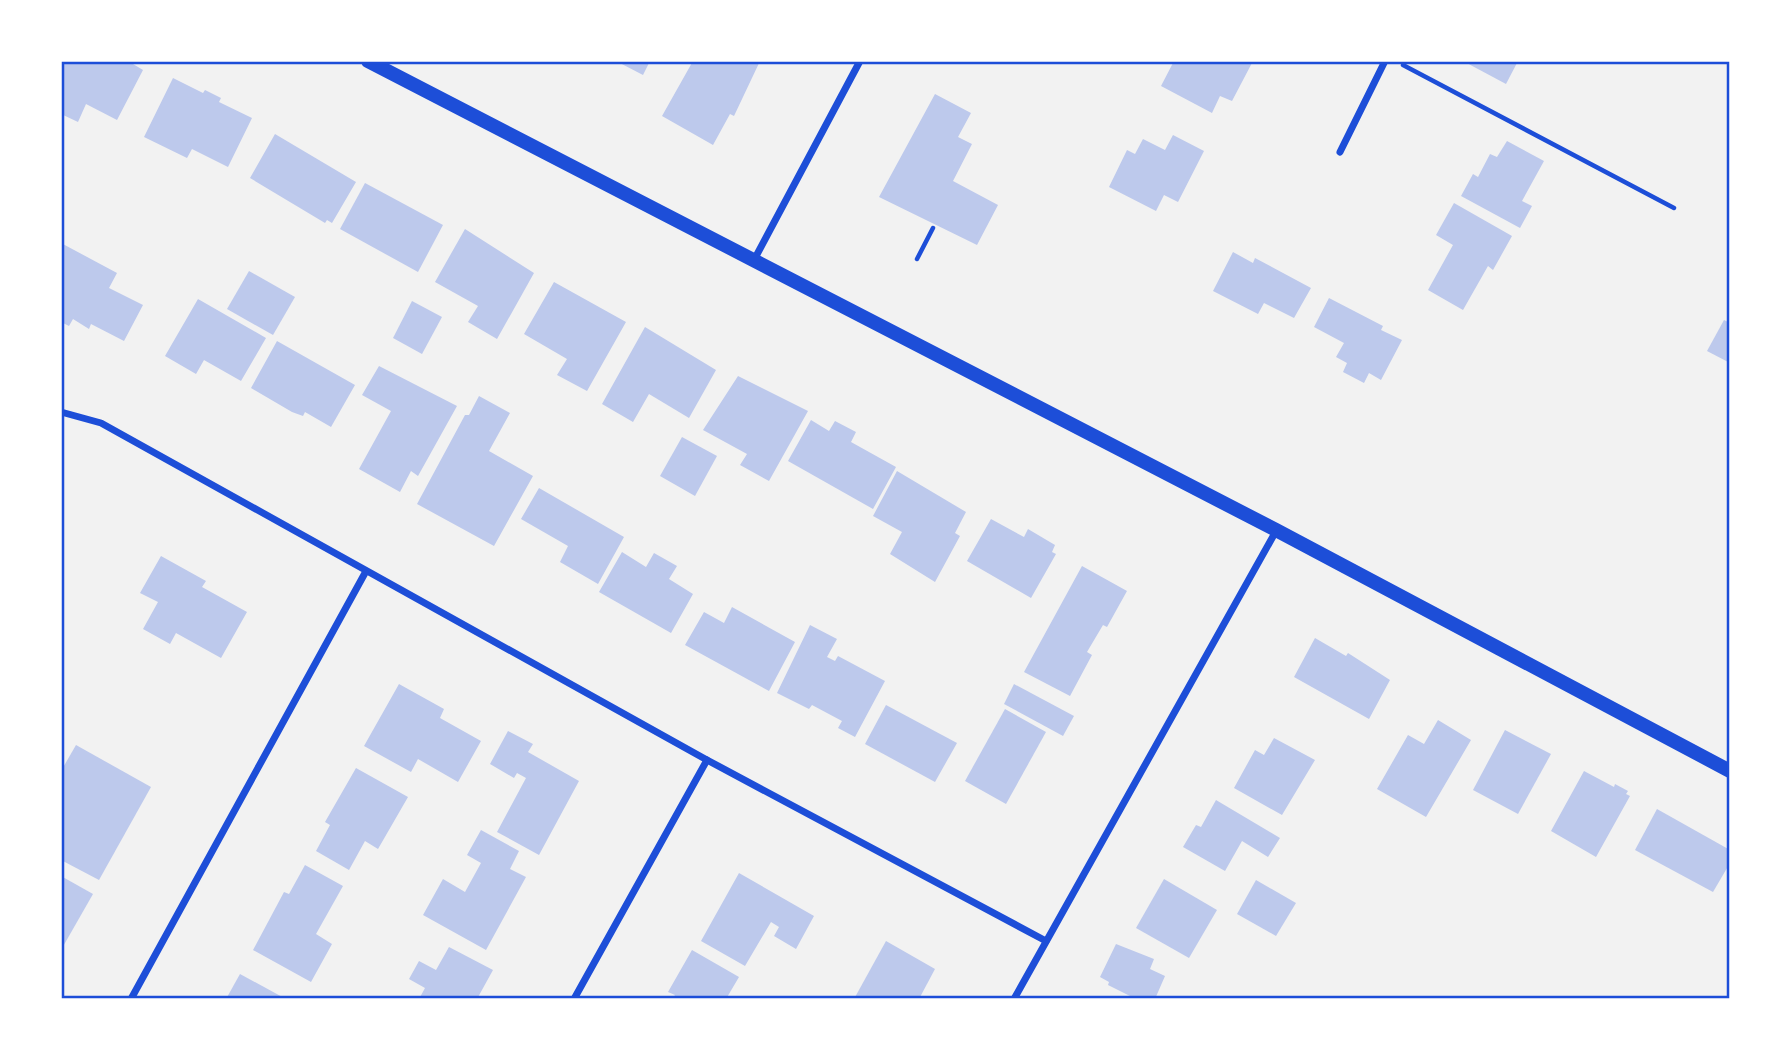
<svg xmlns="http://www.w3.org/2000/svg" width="1791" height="1060" viewBox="0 0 1791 1060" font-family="'Fira Sans Condensed',sans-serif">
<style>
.building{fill:#bdc9ec}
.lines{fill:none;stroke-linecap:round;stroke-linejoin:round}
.path{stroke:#1d4ed8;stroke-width:4.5}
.minor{stroke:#1d4ed8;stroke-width:7}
.secondary{stroke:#1d4ed8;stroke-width:14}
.neatline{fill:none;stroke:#1d4ed8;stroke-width:2.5}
</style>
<rect width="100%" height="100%" fill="#f2f2f2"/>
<g class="building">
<polygon points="61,61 128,61 143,70 117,120 86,104 78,122 61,114"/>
<polygon points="616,61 650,61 643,75"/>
<polygon points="693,61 760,61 734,116 730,114 713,145 662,116"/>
<polygon points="1174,61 1253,61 1232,101 1220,96 1212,113 1161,86"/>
<polygon points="1463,61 1518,61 1506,84"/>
<polygon points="173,78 203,93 205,90 221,98 219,102 252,118 228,167 192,149 187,158 144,137"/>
<polygon points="935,94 971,113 958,137 972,144 953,181 998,205 977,245 879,197"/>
<polygon points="275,134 356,182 332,223 327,220 325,223 250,178"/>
<polygon points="1173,135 1204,151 1178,202 1164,195 1156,211 1109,187 1127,150 1135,154 1143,139 1165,150"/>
<polygon points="1507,141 1544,161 1522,201 1532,206 1520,228 1461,196 1473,174 1478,177 1490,154 1497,157"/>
<polygon points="365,183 443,225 418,272 340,229"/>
<polygon points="1454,203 1512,236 1493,270 1488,266 1463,310 1428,290 1453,245 1436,235"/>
<polygon points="465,229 534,273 497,339 468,322 478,306 435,282"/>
<polygon points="61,243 117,273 109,288 143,305 124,341 91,324 89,329 73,319 69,326 61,322"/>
<polygon points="1233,252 1253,263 1255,258 1311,288 1294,318 1264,303 1258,314 1213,291"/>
<polygon points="249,271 295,297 273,335 227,309"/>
<polygon points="554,282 626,322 587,391 557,375 567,359 524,334"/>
<polygon points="1329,298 1383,326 1381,330 1402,340 1381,380 1369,373 1364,383 1343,372 1347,363 1336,357 1344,343 1314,327"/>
<polygon points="198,299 266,338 241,381 204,360 196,374 165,356"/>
<polygon points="412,301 442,317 422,354 393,338"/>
<polygon points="1724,320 1730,323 1730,363 1707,351"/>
<polygon points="645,327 716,370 689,418 649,394 633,422 602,404"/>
<polygon points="277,341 355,385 331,427 305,412 303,416 292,412 251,388"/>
<polygon points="379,366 457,406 418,476 411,471 400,492 359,469 391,411 362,395"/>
<polygon points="738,376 808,411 769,481 740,465 747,454 703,430"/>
<polygon points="479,396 510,413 489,451 533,476 494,546 417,504 465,415 469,415"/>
<polygon points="811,420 829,431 835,421 856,432 851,442 896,467 873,509 788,461"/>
<polygon points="682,437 717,456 695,496 660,476"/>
<polygon points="897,471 966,512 955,533 960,536 935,582 890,554 902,532 873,516"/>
<polygon points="539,488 624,537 598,584 560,562 568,546 521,519"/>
<polygon points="991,519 1024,537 1028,529 1055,545 1052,552 1056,554 1031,598 967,561"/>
<polygon points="622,552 646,567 654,553 677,566 669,579 693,594 671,633 599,592"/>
<polygon points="161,556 206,581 202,587 247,612 221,658 176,633 170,644 143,629 158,602 140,593"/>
<polygon points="1082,566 1127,591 1107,627 1103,625 1087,652 1092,655 1070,696 1024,672"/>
<polygon points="732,607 795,642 769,691 685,645 704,612 724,623"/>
<polygon points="810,625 837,639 827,657 835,661 838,656 885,681 855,737 838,728 842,721 812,705 809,709 777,693"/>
<polygon points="1315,638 1346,656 1348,653 1390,680 1369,719 1294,677"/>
<polygon points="399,684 444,709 440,718 481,741 458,782 418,759 411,772 364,746"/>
<polygon points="1014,684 1074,716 1063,736 1004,704"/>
<polygon points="886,705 957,743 935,782 865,744"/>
<polygon points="1005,709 1046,732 1006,804 965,781"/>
<polygon points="1438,720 1471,740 1426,817 1377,789 1408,735 1424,744"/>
<polygon points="1505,730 1551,754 1518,814 1473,790"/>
<polygon points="508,731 533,744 528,752 579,781 539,855 497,832 526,778 517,773 514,778 490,764"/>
<polygon points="1274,738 1315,760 1282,815 1234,788 1255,750 1264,755"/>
<polygon points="76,745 151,787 99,880 61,860 61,771"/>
<polygon points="356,768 408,797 378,849 365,841 349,870 316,851 330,825 325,822"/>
<polygon points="1584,771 1614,787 1615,784 1628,791 1626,794 1630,796 1596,857 1551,831"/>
<polygon points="1216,800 1280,838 1268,857 1242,841 1225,871 1183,847 1196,825 1201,827"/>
<polygon points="1657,809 1730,850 1730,863 1713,892 1635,850"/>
<polygon points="481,830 519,851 510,869 526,877 486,950 423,915 443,879 465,892 481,863 467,855"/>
<polygon points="305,865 343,886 316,934 332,944 311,982 253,950 284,892 289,894"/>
<polygon points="739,873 814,916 796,949 774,936 779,927 771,922 745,966 701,941"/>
<polygon points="61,876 93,894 61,950"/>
<polygon points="1164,879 1217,910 1189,958 1136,928"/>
<polygon points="1256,880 1296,903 1276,936 1237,914"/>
<polygon points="886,941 935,969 919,999 854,999"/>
<polygon points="1116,944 1154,959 1150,969 1165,976 1155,999 1134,998 1108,985 1109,982 1100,977"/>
<polygon points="449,947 493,970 477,999 419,999 425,988 409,979 419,961 436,970"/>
<polygon points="692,950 739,977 726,999 672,999 675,995 668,992"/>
<polygon points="240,974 286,999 226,999"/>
</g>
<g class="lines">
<g class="path">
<polyline points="1403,65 1674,208"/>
<polyline points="917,259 933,228"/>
</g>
<g class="minor">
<polyline points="1340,152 1385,61"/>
<polyline points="754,260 860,61"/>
<polyline points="61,412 101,423 707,760 1046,941"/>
<polyline points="131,999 365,573"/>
<polyline points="574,999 707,760"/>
<polyline points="1014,999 1276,531"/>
</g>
<polyline class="secondary" points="368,61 1276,530 1730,771"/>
</g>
<rect width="1791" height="1060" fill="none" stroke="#ffffff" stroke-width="126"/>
<rect x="63" y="63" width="1665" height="934" class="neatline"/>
</svg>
